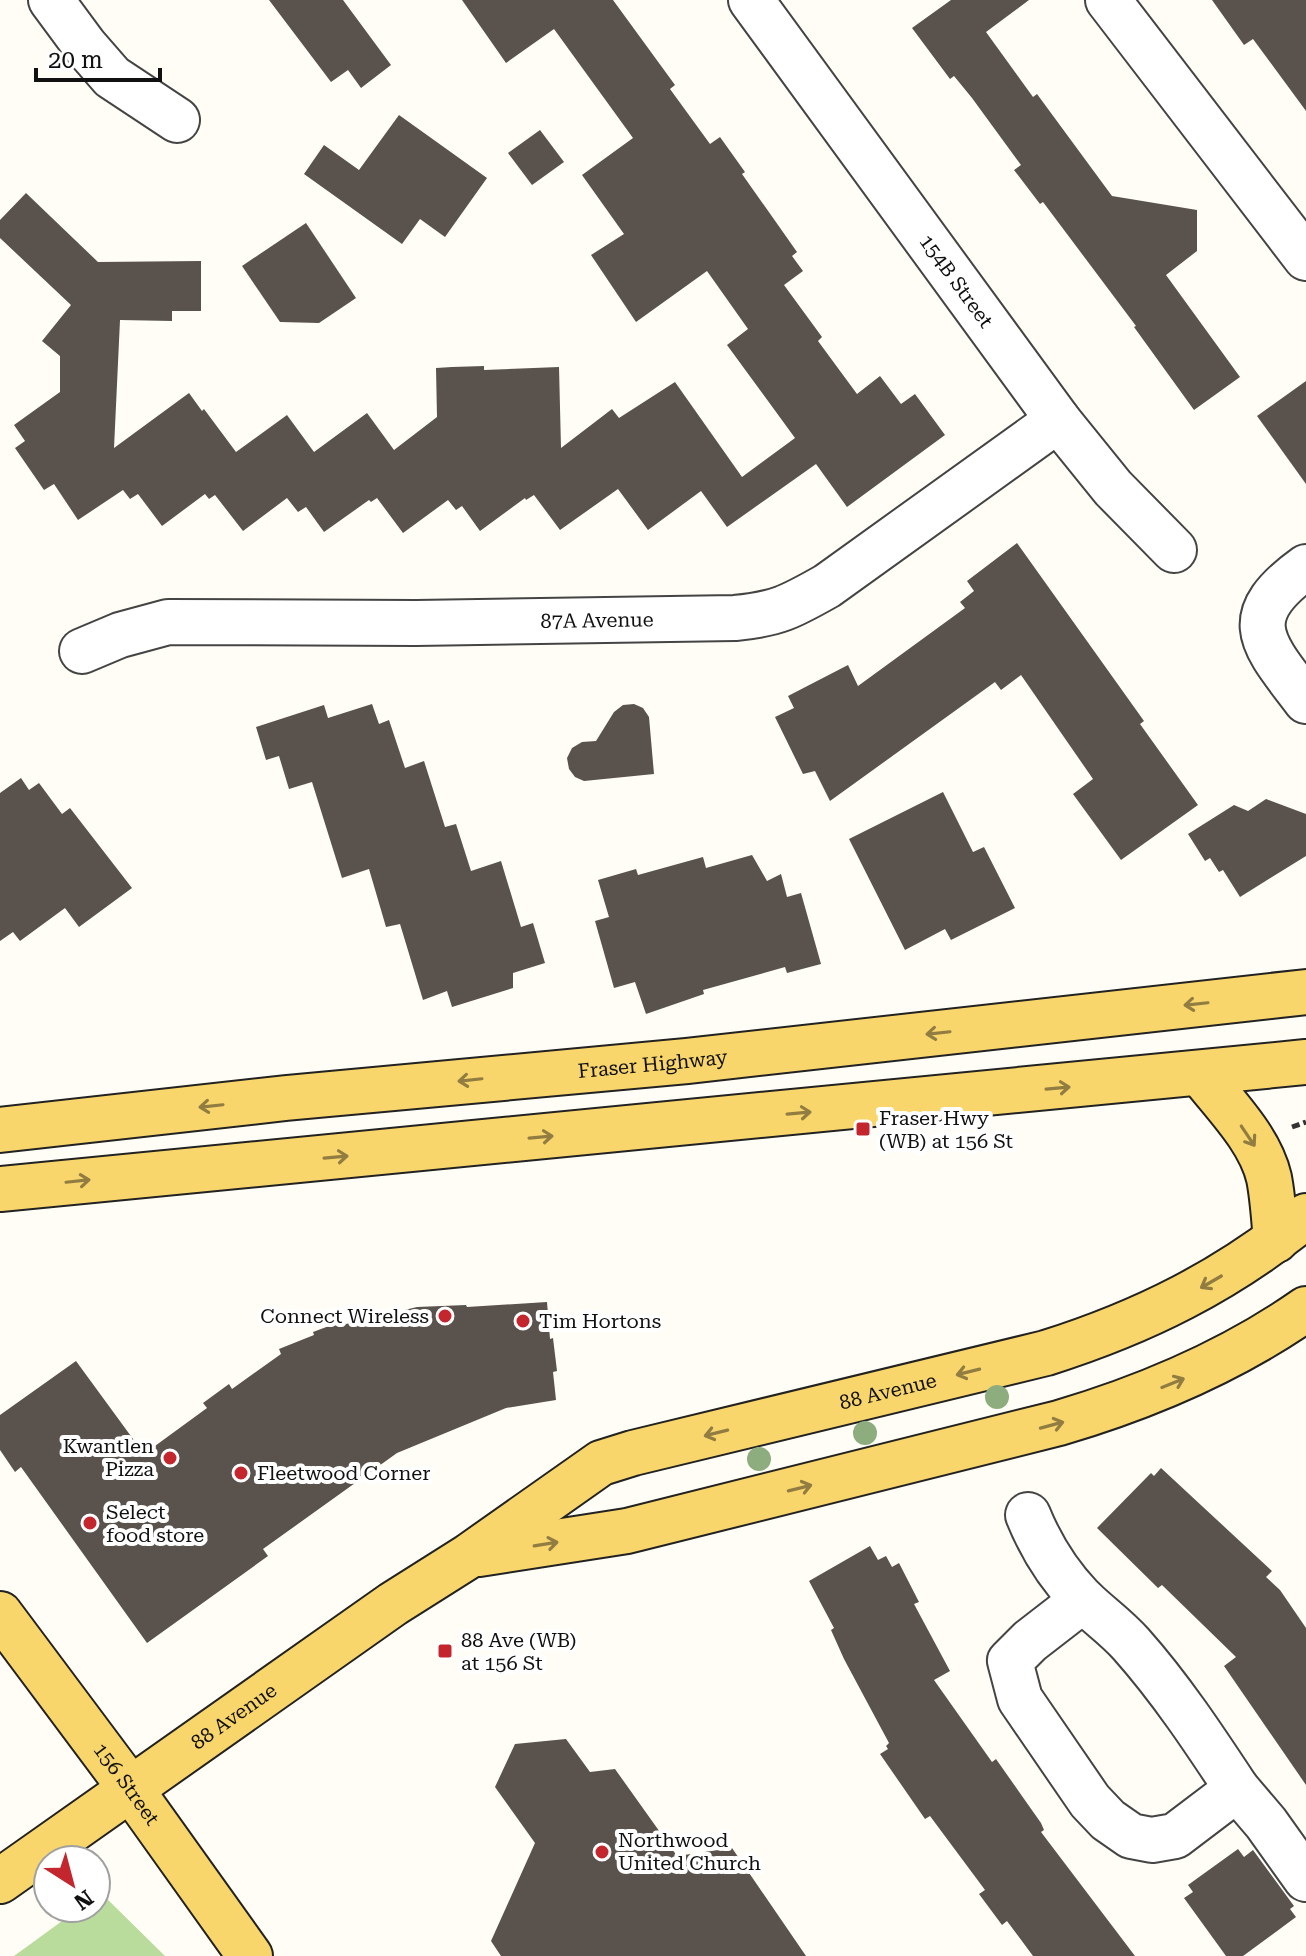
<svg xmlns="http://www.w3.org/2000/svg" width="1306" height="1956" viewBox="0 0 1306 1956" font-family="'Roboto Serif',serif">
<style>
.forest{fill:#b9dc9c}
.building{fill:#5a524d}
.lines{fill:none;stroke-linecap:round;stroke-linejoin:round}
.minor-casing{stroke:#444;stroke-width:48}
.major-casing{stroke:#222;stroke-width:48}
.path{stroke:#333;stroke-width:5;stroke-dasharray:8 4;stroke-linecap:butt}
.minor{stroke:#fff;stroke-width:44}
.major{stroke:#f9d66b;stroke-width:44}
.tree{fill:#8dad7f}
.oneway{stroke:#917d42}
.poi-dot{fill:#c4262e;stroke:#fff;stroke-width:3}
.labels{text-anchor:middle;stroke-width:8;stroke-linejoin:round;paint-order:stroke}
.street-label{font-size:20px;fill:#111;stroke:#fff}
.poi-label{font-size:20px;fill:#111;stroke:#fff;text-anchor:start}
</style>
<rect width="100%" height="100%" fill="#fffdf5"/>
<polygon class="forest" points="101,1893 165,1956 14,1956 80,1908 96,1908 96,1897"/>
<g class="building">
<polygon points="269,0 343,0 391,65 361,88 348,70 331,82"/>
<polygon points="462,0 613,0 675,85 670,89 710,144 720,137 745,172 742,174 797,252 792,256 803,271 784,285 822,337 818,341 857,394 880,376 901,404 915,394 945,435 847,507 816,464 727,527 701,491 648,530 618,489 560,530 534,495 526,500 525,498 480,531 462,506 456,510 448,500 403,533 377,498 371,502 369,500 324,532 306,507 298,512 287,498 243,531 215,495 209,499 205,494 162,526 138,494 130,499 123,490 78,520 54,484 44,490 15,448 25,441 14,425 60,392 60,356 42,341 71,305 0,238 0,220 26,193 98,262 201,261 201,311 172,311 172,321 120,320 114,448 189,393 202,411 204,409 236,452 287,415 314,452 367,413 394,450 437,417 436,368 452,367 484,366 484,370 559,367 561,448 612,409 619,418 675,382 742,477 795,438 727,345 748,329 707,271 636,322 591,255 624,234 582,175 633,138 554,29 506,63"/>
<polygon points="951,0 1029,0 986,32 1033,97 1037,94 1112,196 1197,210 1197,251 1166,275 1240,377 1194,410 1134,327 1136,326 1043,202 1040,204 1014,170 1021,165 972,98 954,76 950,79 912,28"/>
<polygon points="1212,0 1306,0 1306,111 1253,39 1244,45"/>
<polygon points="399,115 487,178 445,237 420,219 402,244 304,174 324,145 359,170"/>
<polygon points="540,130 564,162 532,185 508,153"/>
<polygon points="306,223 356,298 319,323 280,322 242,266"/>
<polygon points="1306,381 1306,484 1257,416"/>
<polygon points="1017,543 1144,721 1140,724 1198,805 1121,860 1073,794 1093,779 1021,675 1001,690 995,682 830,801 815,771 803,774 775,717 794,708 788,696 848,665 858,686 965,608 960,602 974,591 967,581"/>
<polygon points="372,704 379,724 389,720 405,768 424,761 445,827 456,824 471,871 501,861 521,927 533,923 545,963 513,973 513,988 452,1007 447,991 423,1000 400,924 386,927 369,869 342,878 312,782 289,789 279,756 266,760 256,727 324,705 328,718"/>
<polygon points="634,704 643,708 649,717 654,774 584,781 575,777 569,769 567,758 572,748 582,742 596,741 614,712 623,705"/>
<polygon points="21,778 29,790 39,783 62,814 70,808 132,888 79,927 65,908 20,941 13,932 0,941 0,793"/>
<polygon points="943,792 973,852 984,847 1015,908 951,940 945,929 905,950 849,839"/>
<polygon points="1266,799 1306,814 1306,856 1240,897 1223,870 1219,872 1210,858 1205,861 1188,834 1234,805 1248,811"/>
<polygon points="752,855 767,881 781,874 787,897 801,893 821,964 787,973 785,967 703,990 704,994 646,1014 635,982 614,988 595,921 609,917 598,880 636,869 638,875 703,857 706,868"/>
<polygon points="547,1302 550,1339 553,1338 557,1371 553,1372 556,1400 506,1408 397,1453 263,1549 268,1556 147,1643 21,1467 15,1472 0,1450 0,1415 76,1361 144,1454 207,1408 203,1403 229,1384 232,1389 281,1354 279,1349 314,1335 313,1332 345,1320 346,1324 417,1307 466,1305 467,1307"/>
<polygon points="1161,1468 1272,1571 1266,1577 1280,1590 1306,1628 1306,1785 1224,1666 1236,1657 1162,1585 1158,1588 1097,1528 1151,1473 1154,1476"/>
<polygon points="870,1546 878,1560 886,1556 892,1567 899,1563 919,1602 914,1604 950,1671 934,1680 992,1762 996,1759 1041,1823 1044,1830 1041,1832 1135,1956 1033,1956 1007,1921 1002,1925 979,1894 985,1890 930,1816 925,1819 880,1754 888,1749 886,1746 889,1743 844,1659 831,1630 834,1628 809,1581"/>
<polygon points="566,1739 590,1772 615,1769 677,1856 732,1848 806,1956 501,1956 491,1941 535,1843 495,1787 515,1744"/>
<polygon points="1238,1849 1244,1857 1253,1850 1294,1906 1290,1909 1296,1917 1243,1956 1226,1956 1184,1898 1193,1892 1188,1885"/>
</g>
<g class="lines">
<g class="minor-casing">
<g id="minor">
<polyline points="51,0 85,46 112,77 177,120"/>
<path id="s1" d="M751,0L1058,420L1113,488L1174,550"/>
<polyline points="1108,0 1306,258"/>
<path d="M1306,567C1235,618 1263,644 1306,701"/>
<path id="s2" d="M82,651L120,635L168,622L416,623L735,618C777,614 790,607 827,586L1058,420"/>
<path d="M1028,1515C1041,1547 1057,1573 1081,1598C1097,1614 1116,1627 1131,1644C1171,1689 1204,1739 1237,1789"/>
<polyline points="1083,1600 1030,1641 1010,1661 1020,1699 1090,1801 1108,1820 1131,1836 1152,1840 1175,1836 1237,1789 1266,1823 1306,1879"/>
</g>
</g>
<g class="major-casing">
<g id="major">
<path d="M1201,1074C1225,1105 1260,1139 1269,1178C1273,1198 1274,1220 1276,1240"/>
<path id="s3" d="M0,1130L286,1098L687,1061L1306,992"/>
<polyline points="0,1189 1306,1062"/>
<path d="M479,1554L627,1531L1059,1423C1147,1397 1230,1362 1306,1309"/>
<path id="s4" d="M0,1614L130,1788L250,1956"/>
<path id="s5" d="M0,1881L393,1604L469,1556L601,1463L633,1453L1046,1353C1144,1322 1226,1281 1306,1216"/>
</g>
</g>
<polyline class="path" points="1292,1127 1306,1122"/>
<use href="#minor" class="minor"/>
<use href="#major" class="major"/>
</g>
<g class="tree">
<circle cx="997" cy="1397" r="12"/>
<circle cx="865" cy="1433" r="12"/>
<circle cx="759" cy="1459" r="12"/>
</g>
<defs><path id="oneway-shaft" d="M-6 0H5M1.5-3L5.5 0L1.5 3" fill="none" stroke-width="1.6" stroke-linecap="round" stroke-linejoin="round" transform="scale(2)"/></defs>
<g class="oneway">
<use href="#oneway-shaft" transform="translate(1196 1004) rotate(174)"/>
<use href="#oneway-shaft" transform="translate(938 1033) rotate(174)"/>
<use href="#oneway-shaft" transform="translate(470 1080) rotate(174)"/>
<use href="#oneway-shaft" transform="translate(1058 1088) rotate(-5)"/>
<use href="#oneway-shaft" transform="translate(211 1106) rotate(174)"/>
<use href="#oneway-shaft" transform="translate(799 1113) rotate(-5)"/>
<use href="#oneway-shaft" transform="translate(1248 1136) rotate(56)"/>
<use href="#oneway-shaft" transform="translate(541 1137) rotate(-5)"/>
<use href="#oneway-shaft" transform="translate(336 1157) rotate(-5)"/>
<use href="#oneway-shaft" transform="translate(78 1181) rotate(-6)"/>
<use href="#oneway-shaft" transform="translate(1211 1282) rotate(150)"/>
<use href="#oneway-shaft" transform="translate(968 1372) rotate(166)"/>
<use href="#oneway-shaft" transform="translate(1173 1383) rotate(-22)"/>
<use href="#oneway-shaft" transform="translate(1052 1425) rotate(-15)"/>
<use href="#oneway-shaft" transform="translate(716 1433) rotate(166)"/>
<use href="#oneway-shaft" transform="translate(800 1488) rotate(-14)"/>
<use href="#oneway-shaft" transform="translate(546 1544) rotate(-9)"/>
</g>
<g class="poi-dot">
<rect x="855" y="1121" width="16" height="16" rx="4"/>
<circle cx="445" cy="1316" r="8"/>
<circle cx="523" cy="1321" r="8"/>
<circle cx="170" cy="1458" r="8"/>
<circle cx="241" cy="1473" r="8"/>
<circle cx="90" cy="1523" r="8"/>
<rect x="437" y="1643" width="16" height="16" rx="4"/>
<circle cx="602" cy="1852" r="8"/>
</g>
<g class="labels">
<g class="street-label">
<text dy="7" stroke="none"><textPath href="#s1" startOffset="348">154B Street</textPath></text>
<text dy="7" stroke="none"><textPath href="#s2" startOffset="520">87A Avenue</textPath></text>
<text dy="7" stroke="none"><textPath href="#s3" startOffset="656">Fraser Highway</textPath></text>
<text dy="7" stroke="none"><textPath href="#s5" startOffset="1028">88 Avenue</textPath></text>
<text dy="7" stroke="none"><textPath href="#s5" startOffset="286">88 Avenue</textPath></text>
<text dy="7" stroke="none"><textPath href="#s4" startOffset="212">156 Street</textPath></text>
</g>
<g class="poi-label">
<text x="879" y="1125">Fraser Hwy<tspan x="879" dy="23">(WB) at 156 St</tspan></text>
<text x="429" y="1323" text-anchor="end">Connect Wireless</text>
<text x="539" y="1328">Tim Hortons</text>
<text x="154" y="1453" text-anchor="end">Kwantlen<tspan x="154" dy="23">Pizza</tspan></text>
<text x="257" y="1480">Fleetwood Corner</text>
<text x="106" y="1519">Select<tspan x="106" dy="23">food store</tspan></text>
<text x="461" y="1647">88 Ave (WB)<tspan x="461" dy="23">at 156 St</tspan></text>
<text x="618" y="1847">Northwood<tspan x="618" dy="23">United Church</tspan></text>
</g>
</g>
<g transform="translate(72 1884) rotate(144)"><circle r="38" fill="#ffffff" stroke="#a0a0a0" stroke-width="2"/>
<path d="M0-6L14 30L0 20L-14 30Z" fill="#c4262e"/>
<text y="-12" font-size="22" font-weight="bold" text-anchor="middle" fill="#111111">N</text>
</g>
<path d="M36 68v12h124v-12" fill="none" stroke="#111111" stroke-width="4"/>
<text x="48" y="68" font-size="24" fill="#111111" stroke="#ffffff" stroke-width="6" paint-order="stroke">20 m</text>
</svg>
